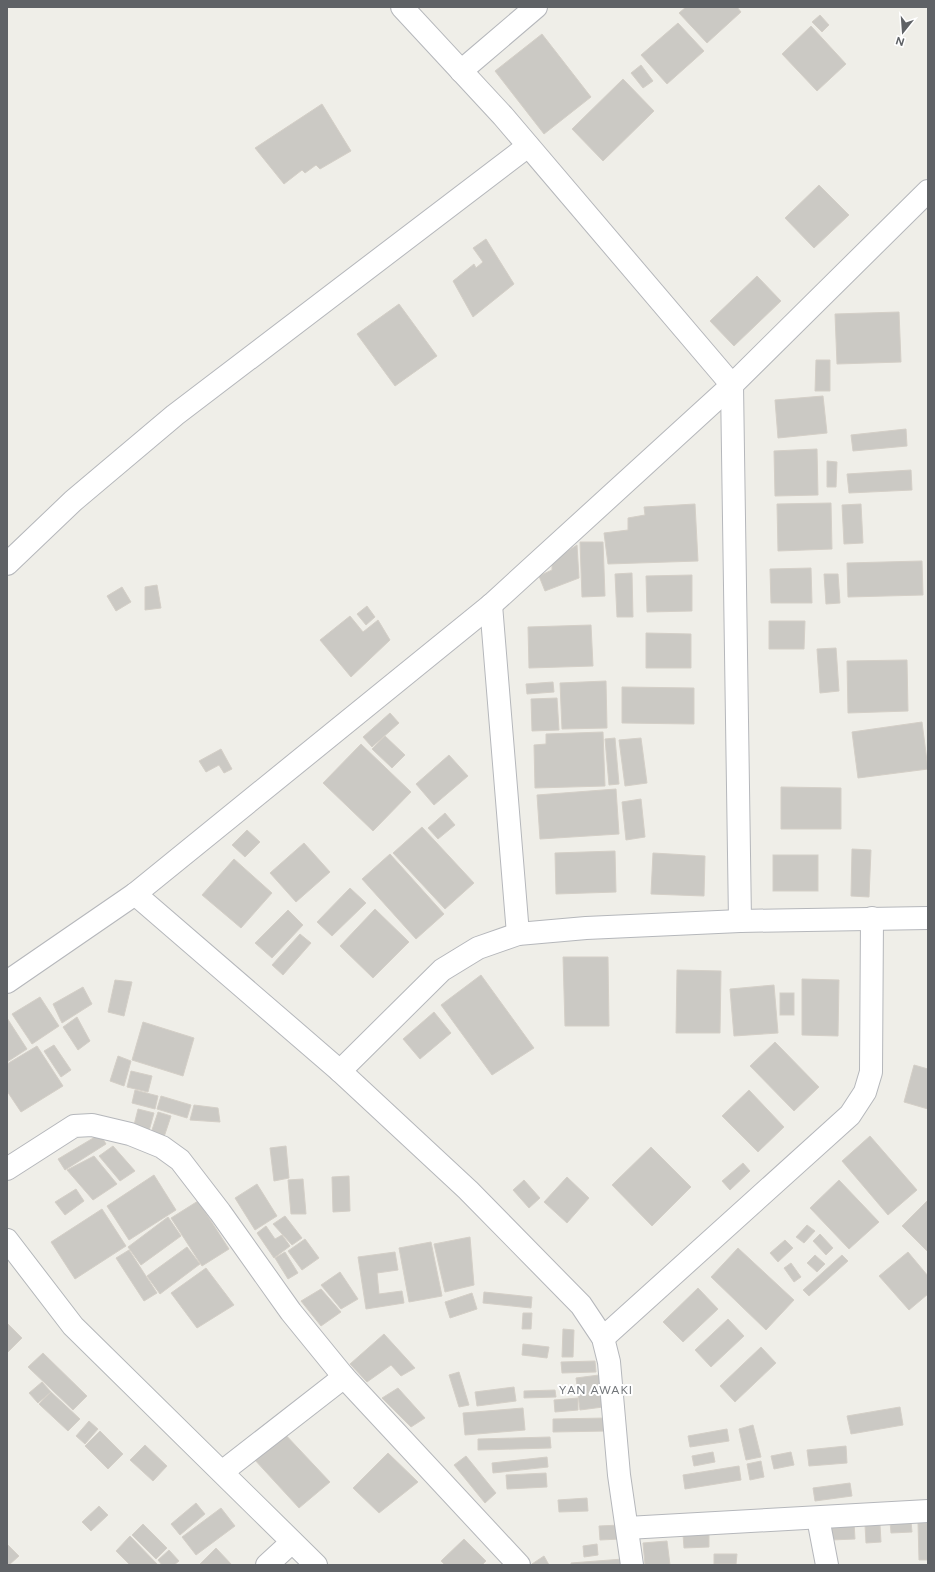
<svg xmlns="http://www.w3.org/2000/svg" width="935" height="1572" viewBox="0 0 935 1572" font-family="Figtree,sans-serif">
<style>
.building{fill:#cbc9c4;stroke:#d4cfc7}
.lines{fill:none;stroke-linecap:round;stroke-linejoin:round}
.street-casing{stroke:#b5b7bb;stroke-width:24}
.secondary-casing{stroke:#b4b7ba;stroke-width:24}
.street{stroke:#fff;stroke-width:22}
.secondary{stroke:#fff;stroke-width:22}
.labels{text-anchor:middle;stroke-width:4;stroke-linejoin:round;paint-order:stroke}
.neighbourhood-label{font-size:12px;letter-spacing:1px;fill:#707478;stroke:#fff}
</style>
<rect width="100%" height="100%" fill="#efeee8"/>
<g class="building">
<polygon points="686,7 737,7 741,12 707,43 679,13"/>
<polygon points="820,15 829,25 822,32 812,22"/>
<polygon points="678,23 704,51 667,84 641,55"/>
<polygon points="811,26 846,64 817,91 782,54"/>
<polygon points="542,34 591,97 544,134 495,71"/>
<polygon points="641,65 653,81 643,88 631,73"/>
<polygon points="623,79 654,111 603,161 572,129"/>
<polygon points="322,104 351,151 320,169 316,165 305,173 302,170 284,184 255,148"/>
<polygon points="819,185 849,215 814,248 785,218"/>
<polygon points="486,239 514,284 473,317 453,281 474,264 476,268 483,262 473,248"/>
<polygon points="757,276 781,301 734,346 710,321"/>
<polygon points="399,304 437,356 395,386 357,334"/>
<polygon points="899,312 901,362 837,364 835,314"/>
<polygon points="816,360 830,360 830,391 815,391"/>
<polygon points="823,396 827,433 778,438 775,400"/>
<polygon points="906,429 907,446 853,451 851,435"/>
<polygon points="817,449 818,495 775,496 774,451"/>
<polygon points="827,461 837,462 836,487 827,487"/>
<polygon points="911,470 912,490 849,493 847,474"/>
<polygon points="831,503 832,549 778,551 777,504"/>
<polygon points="695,504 698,561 608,564 604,533 628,530 628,518 645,515 644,507"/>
<polygon points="861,504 863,543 844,544 842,505"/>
<polygon points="580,542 603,542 605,596 582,597"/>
<polygon points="577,545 579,578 545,591 539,576 552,570 552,561"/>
<polygon points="922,561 923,595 848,597 847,563"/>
<polygon points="811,568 812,603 771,603 770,569"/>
<polygon points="632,573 633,617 617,617 615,574"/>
<polygon points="824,574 838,574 840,603 826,604"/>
<polygon points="692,575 692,611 647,612 646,576"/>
<polygon points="157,585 161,608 145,610 145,587"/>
<polygon points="122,587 131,602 116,611 107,596"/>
<polygon points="367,606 375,617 366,625 357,614"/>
<polygon points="350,616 363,632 378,620 390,640 351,677 320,640"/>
<polygon points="769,621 805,621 804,649 769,649"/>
<polygon points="591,625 593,666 529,668 528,627"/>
<polygon points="646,633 691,634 691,668 646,668"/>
<polygon points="836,648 839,691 820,693 817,649"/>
<polygon points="907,660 908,711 848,713 847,661"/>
<polygon points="606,681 607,728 562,729 560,683"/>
<polygon points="553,682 554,692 527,694 526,684"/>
<polygon points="622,687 694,688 694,724 622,723"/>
<polygon points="557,698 559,730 532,731 531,699"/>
<polygon points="390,713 399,723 372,747 363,737"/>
<polygon points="922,722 928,769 858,778 852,732"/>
<polygon points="603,732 605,786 535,788 534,745 546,744 546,734"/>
<polygon points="385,736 405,755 392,768 372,749"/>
<polygon points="615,738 619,784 609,785 605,739"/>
<polygon points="641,738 647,783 625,786 619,740"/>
<polygon points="361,744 411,792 373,831 323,783"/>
<polygon points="221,749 232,769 224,773 219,765 206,772 199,761"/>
<polygon points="449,755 468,776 434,805 416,784"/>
<polygon points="781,787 841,788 841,829 781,829"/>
<polygon points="616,789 619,834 540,839 537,795"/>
<polygon points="641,799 645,837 626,840 622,802"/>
<polygon points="445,813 455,825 438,839 428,828"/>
<polygon points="422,827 474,883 445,909 393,853"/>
<polygon points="247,830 260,842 245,857 232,845"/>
<polygon points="304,843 330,872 296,902 270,873"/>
<polygon points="852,849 871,850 869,897 851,896"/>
<polygon points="615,851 616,892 556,894 555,853"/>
<polygon points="653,853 705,856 704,896 651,894"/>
<polygon points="390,854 444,914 416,939 362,879"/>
<rect x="773" y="855" width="45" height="36"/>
<polygon points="234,859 272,893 241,928 202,895"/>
<polygon points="350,888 366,903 332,936 317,922"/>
<polygon points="375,909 409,942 373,978 340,946"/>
<polygon points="288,910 303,925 272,958 255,943"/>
<polygon points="300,934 311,943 283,975 272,965"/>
<polygon points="563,957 608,957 609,1026 565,1026"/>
<polygon points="677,970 721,971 720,1033 676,1033"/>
<polygon points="481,975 534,1048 492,1075 441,1005"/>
<polygon points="802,979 839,980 838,1036 802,1035"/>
<polygon points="115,980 132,982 124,1016 108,1012"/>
<polygon points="774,985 778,1033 734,1036 730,989"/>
<polygon points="83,987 92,1004 62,1023 53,1004"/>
<rect x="780" y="993" width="14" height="22"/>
<polygon points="40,997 59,1026 32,1044 12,1014"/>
<polygon points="434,1012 451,1033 420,1059 403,1039"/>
<polygon points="77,1017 90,1041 78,1050 63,1027"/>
<polygon points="7,1018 27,1049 7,1062"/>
<polygon points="143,1022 194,1038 183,1076 132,1060"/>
<polygon points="775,1042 819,1087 794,1111 750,1066"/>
<polygon points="54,1045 71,1070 61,1077 44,1051"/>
<polygon points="37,1046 63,1086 21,1112 7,1091 7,1064"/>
<polygon points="118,1056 131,1061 124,1086 110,1081"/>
<polygon points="914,1065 928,1069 928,1109 904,1102"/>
<polygon points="131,1071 152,1076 148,1092 127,1087"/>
<polygon points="135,1090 158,1096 155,1109 132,1103"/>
<polygon points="749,1090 784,1127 758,1152 722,1116"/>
<polygon points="161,1096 191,1105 187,1118 157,1109"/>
<polygon points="194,1105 218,1108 220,1122 190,1120"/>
<polygon points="138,1109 154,1113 147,1138 132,1133"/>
<polygon points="158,1112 171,1116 163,1140 150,1136"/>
<polygon points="100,1134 106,1144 65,1170 58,1159"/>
<polygon points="870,1136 917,1190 888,1215 842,1161"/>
<polygon points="113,1146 135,1171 120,1181 99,1156"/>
<polygon points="286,1146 289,1178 274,1181 270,1148"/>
<polygon points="651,1147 691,1187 652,1226 612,1185"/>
<polygon points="94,1156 117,1184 93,1200 67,1170"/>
<polygon points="743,1163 750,1171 730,1190 722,1181"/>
<polygon points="154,1175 176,1210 129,1240 107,1206"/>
<polygon points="349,1176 350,1211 333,1212 332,1177"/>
<polygon points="567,1177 589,1198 567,1223 544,1202"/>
<polygon points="303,1179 306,1214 291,1214 288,1180"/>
<polygon points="524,1180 540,1198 529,1208 513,1190"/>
<polygon points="839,1180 879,1222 849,1249 810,1208"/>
<polygon points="257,1184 277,1216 255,1230 235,1198"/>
<polygon points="76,1189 84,1201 65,1215 55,1202"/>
<polygon points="928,1200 928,1252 902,1226"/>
<polygon points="198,1201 229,1249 202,1266 171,1218"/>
<polygon points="102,1209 126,1246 75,1279 51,1242"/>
<polygon points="285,1216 302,1238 292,1245 273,1224"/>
<polygon points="168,1217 181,1236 141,1265 128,1247"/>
<polygon points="807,1225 815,1231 804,1243 796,1237"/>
<polygon points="266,1226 275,1239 282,1235 290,1246 274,1258 257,1233"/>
<polygon points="820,1234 833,1248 826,1255 813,1241"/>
<polygon points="470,1237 474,1285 445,1292 434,1244"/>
<polygon points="305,1239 319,1258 302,1270 288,1251"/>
<polygon points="785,1240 793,1248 778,1262 770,1253"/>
<polygon points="431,1242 442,1296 409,1302 399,1248"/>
<polygon points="187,1247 200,1264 160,1294 147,1276"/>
<polygon points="738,1248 794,1300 766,1330 711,1277"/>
<polygon points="129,1250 157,1293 144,1301 116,1258"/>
<polygon points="285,1252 298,1273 288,1279 275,1258"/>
<polygon points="395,1252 398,1270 377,1273 379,1294 402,1291 404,1303 366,1309 358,1257"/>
<polygon points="908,1252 928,1276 928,1294 909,1310 879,1276"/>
<polygon points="815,1255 825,1264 817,1272 807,1263"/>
<polygon points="842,1255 848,1261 809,1296 803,1290"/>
<polygon points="791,1263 801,1277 794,1282 784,1268"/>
<polygon points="206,1268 234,1305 197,1328 171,1293"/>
<polygon points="340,1272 358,1299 341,1309 321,1285"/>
<polygon points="698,1288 718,1309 683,1342 663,1322"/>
<polygon points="321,1289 341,1312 321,1326 301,1301"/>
<polygon points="484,1292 532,1297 531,1308 483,1303"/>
<polygon points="472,1293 477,1309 450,1318 445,1302"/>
<polygon points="523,1313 532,1313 531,1329 522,1329"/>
<polygon points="728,1319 744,1336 711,1367 695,1350"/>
<polygon points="7,1323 22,1338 7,1353"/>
<polygon points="563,1329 574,1330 573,1357 562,1357"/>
<polygon points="384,1334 415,1368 401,1376 391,1365 367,1382 350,1364"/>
<polygon points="523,1344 549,1347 547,1358 522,1355"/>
<polygon points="761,1347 776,1363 735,1402 720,1386"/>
<polygon points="43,1353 87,1396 73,1410 28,1367"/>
<polygon points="595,1361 596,1372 562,1373 561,1362"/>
<polygon points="459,1372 469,1405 459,1407 449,1375"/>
<polygon points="599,1375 603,1407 580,1410 576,1378"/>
<polygon points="42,1382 51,1392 38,1403 29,1393"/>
<polygon points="514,1387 516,1401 477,1406 475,1392"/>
<polygon points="398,1388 425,1418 411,1427 382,1398"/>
<polygon points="555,1390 556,1397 524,1398 524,1391"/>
<polygon points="51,1392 80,1419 68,1431 39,1404"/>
<polygon points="578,1398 578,1410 555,1412 554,1400"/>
<polygon points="900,1407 903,1425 851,1434 847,1416"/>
<polygon points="523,1408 525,1430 465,1435 463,1413"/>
<polygon points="606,1418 607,1431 553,1432 553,1419"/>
<polygon points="89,1421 98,1429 85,1444 76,1436"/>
<polygon points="753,1425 761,1457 746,1460 739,1429"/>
<polygon points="727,1429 729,1441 690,1447 688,1436"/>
<polygon points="100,1431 123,1454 108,1469 85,1446"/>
<polygon points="282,1431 330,1482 299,1508 253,1458"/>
<polygon points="550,1437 551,1448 478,1450 478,1439"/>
<polygon points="145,1445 167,1466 153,1481 130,1460"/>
<polygon points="846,1446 847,1463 809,1466 807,1450"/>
<polygon points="713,1452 715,1462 694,1466 692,1456"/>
<polygon points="791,1452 794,1465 774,1469 771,1456"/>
<polygon points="388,1453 418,1482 379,1513 353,1488"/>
<polygon points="466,1456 496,1493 485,1503 454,1465"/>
<polygon points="547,1457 548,1467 493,1473 492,1463"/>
<polygon points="761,1461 764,1477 750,1480 747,1464"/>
<polygon points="739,1466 741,1480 685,1489 683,1475"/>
<polygon points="546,1473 547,1487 507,1489 506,1475"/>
<polygon points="850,1483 852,1496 815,1501 813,1488"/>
<polygon points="587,1498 588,1511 559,1512 558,1500"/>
<polygon points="196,1503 205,1514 180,1535 171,1524"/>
<polygon points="99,1506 108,1515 91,1531 82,1522"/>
<polygon points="221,1508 235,1526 196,1555 182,1537"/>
<polygon points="911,1521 912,1532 891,1533 890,1522"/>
<polygon points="854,1522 855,1539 831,1540 830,1523"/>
<polygon points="918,1523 928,1523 928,1560 919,1560"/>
<polygon points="143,1524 167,1548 156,1559 132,1535"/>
<polygon points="620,1525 620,1539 600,1540 599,1526"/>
<polygon points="865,1525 880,1525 881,1542 866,1543"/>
<polygon points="709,1533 709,1547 684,1548 683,1534"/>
<polygon points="130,1536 158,1565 130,1565 116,1551"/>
<polygon points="464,1539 486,1561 482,1565 445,1565 441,1561"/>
<polygon points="667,1541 670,1565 645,1565 643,1543"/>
<polygon points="7,1544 19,1556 9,1565 7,1565"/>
<polygon points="597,1544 598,1555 584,1557 583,1546"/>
<polygon points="216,1548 232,1565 200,1564"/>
<polygon points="169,1550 179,1561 174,1565 162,1565 158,1560"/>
<polygon points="714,1554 737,1554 736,1564 714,1564"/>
<polygon points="544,1556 549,1565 532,1565 532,1564"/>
<polygon points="623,1559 623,1565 571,1565 571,1563"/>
</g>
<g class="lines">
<g class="street-casing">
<g id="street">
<polyline points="402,7 503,116 732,385 740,921"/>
<polyline points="461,71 536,7"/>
<polyline points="7,564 73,501 175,415 528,146"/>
<polyline points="491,605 518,934"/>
<polyline points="135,894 340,1071 468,1190 581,1305 603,1338 609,1362 619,1475 632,1565"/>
<polyline points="7,982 135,894 491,605 732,385 928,191"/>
<polyline points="340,1071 442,970 478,948 518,934 586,928 740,921 928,918"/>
<polyline points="7,1169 74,1126 92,1125 130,1134 162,1147 180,1160 220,1212 291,1312 344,1377 519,1565"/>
<polyline points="603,1338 850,1115 865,1092 871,1072 872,918"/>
<polyline points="222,1472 344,1377"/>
<polyline points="818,1518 827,1565"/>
<polyline points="627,1528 928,1511"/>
<polyline points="267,1565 292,1542"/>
</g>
</g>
<g class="secondary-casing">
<polyline id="secondary" points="7,1240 73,1326 316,1565"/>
</g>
<use href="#street" class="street"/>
<use href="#secondary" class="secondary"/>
</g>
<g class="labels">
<g class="neighbourhood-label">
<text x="596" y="1394">YAN AWAKI</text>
</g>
</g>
<rect width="935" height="1572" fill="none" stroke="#5f6266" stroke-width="16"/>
<g transform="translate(903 32) rotate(197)" stroke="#ffffff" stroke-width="3" paint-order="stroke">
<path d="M0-3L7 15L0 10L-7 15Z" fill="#5f6266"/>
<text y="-6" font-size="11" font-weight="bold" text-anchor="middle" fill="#5f6266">N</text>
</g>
</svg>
